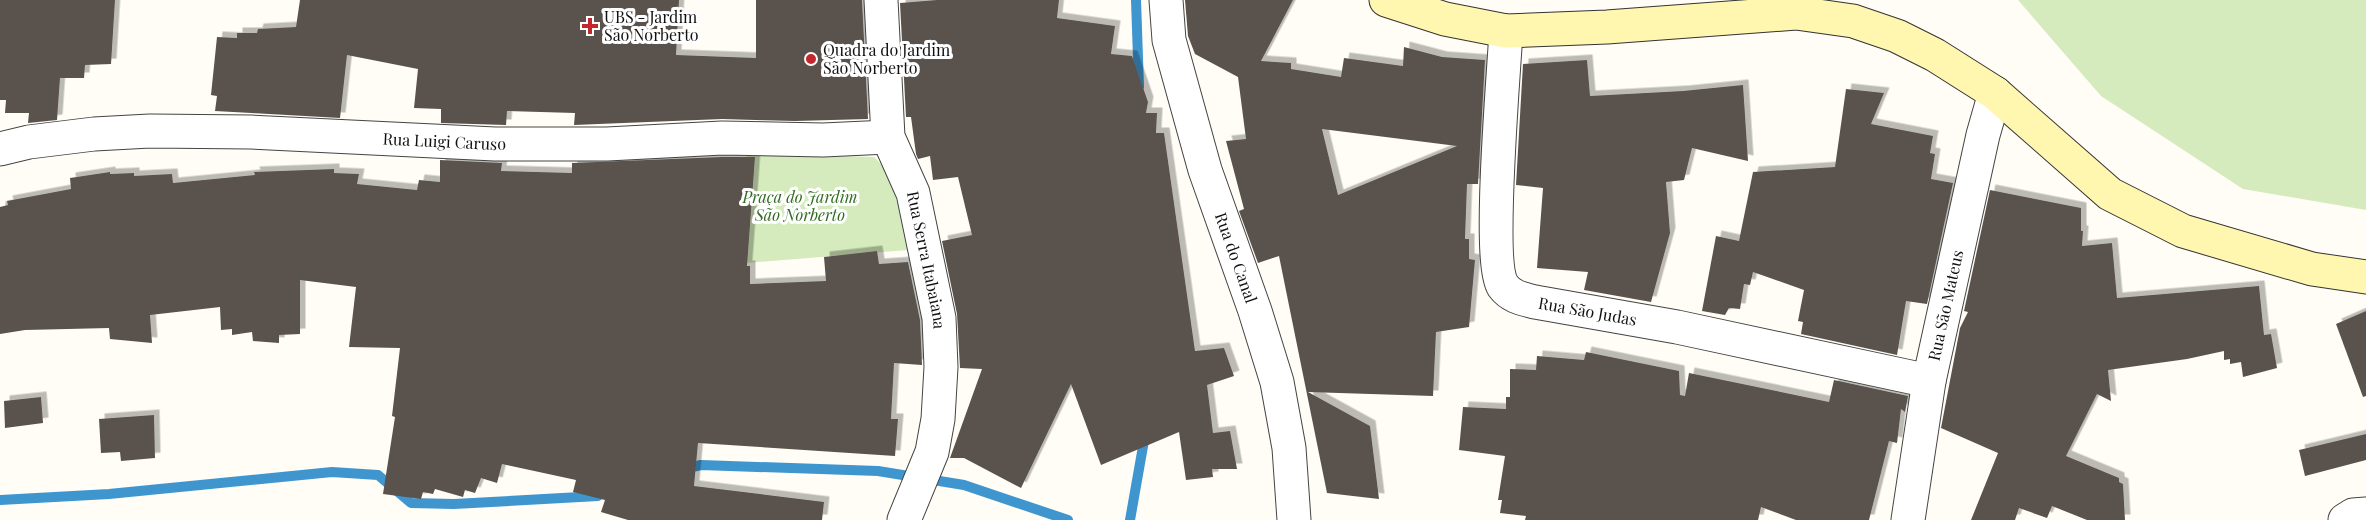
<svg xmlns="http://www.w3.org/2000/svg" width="2366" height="520" viewBox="0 0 2366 520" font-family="'Playfair Display',serif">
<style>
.green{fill:#d5ebbd}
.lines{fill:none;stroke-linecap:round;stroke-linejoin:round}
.stream{stroke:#3f96cf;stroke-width:10}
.building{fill:#5a524d;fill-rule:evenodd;filter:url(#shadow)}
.street-casing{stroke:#444;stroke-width:35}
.secondary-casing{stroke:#333;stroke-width:35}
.street{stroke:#fff;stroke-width:33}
.secondary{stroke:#fff6b0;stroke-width:33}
.poi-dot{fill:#c4262e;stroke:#fff;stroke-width:2}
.labels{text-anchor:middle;stroke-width:6;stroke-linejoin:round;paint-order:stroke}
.poi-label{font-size:16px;fill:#111;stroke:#fff;text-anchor:start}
.street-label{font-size:16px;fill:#111;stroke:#fff}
.park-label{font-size:16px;font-style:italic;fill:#2f6b1f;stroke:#fff}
</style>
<defs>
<filter id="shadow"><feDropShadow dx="5.5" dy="-5.5" stdDeviation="0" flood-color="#0004"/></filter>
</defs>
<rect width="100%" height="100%" fill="#fffdf5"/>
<g class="green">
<polygon points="2018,0 2366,0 2366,210 2243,189 2101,96"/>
<path d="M747,153L874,157C896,175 901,222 908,250L746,263Z"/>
</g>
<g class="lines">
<g class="stream">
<polyline points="1136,0 1139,87"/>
<polyline points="683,469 701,465 878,471 964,485 1068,520"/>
<polyline points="0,500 109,494 332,472 378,475 411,503 454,504 598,496 603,491"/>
<polyline points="1130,520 1145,435"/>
</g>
</g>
<g class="building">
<polygon points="0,0 115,0 111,64 85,65 84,78 60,78 57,120 28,123 29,113 5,113 6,100 0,100"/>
<polygon points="300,0 679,0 676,55 756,58 756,0 862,0 868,119 795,121 722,119 574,125 575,113 507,111 506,125 441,123 441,109 414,108 418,69 347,55 340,118 215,111 217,96 211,95 217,37 237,38 237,33 257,33 258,29 296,27"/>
<polygon points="937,0 1059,0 1057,18 1115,26 1111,54 1132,56 1148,102 1146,113 1157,113 1156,133 1164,133 1195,351 1224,348 1234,376 1207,385 1213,433 1230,431 1237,469 1212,469 1213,477 1186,480 1179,432 1101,465 1071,384 1021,488 964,458 950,458 982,369 960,368 957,314 942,241 972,235 958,177 933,180 930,156 918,159 916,154 911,117 906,117 900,3"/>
<path d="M1185,0H1293L1261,61L1291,63V69L1341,77L1344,58L1403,66L1404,47L1442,57L1485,60L1478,184H1467L1465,239H1469V259L1475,260L1469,327L1436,332L1433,396L1308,392L1370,426L1379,499L1327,493L1279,256L1258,263L1239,211L1244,209L1226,141L1246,139L1238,77L1195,54L1188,36ZM1322,129L1457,146L1338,195Z"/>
<polygon points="1587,60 1590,96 1683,91 1743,85 1748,161 1692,148 1684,180 1666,182 1670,233 1651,302 1584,290 1588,272 1537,268 1543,188 1516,185 1523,64"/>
<polygon points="1846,89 1884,93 1871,124 1933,136 1930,153 1935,154 1931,179 1953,183 1927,304 1906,301 1897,355 1801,334 1803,322 1798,321 1804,290 1753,272 1750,285 1744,284 1740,309 1729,308 1725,315 1702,311 1716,236 1739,241 1753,172 1835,167"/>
<polygon points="722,157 755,157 747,266 750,266 750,284 826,281 824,257 877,251 879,264 908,262 920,320 922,365 894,363 891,419 898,419 895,456 698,443 694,486 824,502 822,520 628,520 601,512 605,500 573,492 576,480 502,464 497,483 481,478 475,493 465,490 463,497 435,489 433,494 423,492 421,499 383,494 395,417 392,416 400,348 349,347 356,287 300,280 300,334 279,335 279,343 253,341 252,332 232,335 232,329 221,330 220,307 150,315 152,343 110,339 109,328 25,330 0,334 0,207 8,205 7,201 71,189 70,178 110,172 110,174 134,173 134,176 172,174 173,183 255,175 254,172 334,169 334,173 359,174 357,184 417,190 419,180 440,182 440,160 502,163 501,171 572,173 572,163"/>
<polygon points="1990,190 2081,208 2081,231 2083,231 2082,246 2112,243 2117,298 2259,286 2264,335 2271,334 2277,368 2243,377 2241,362 2230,364 2230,359 2224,360 2224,351 2187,359 2108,370 2111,401 2097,394 2066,456 2119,478 2119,482 2123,484 2125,520 2087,520 2052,506 2047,518 2019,508 2015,520 1971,520 1998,453 1941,428 1960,328 1968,312 1964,311"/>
<polygon points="2366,311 2366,396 2363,397 2336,324"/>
<polygon points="1586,352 1679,371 1680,395 1685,396 1689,373 1829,402 1834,380 1908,396 1905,412 1901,409 1897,443 1889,441 1869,520 1796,520 1761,507 1758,520 1525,520 1526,516 1500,513 1502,500 1498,500 1505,456 1459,450 1463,407 1506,409 1506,397 1510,397 1510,369 1536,370 1537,356 1584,360"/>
<polygon points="41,397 43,423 5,428 4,401"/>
<polygon points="154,415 155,458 121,461 120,452 101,453 99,419"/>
<polygon points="2366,434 2366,460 2305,476 2299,450"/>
</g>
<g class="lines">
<g class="street-casing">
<g id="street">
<path id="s1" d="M881,0L888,137L913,193L939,318L941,367L938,419L932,452L904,520"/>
<path id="s2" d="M1166,0L1169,40L1205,170L1255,311L1277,382L1289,448L1294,520"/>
<path id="s3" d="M1506,31C1504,72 1487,261 1503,286C1511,297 1523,299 1535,302L1677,327L1929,381"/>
<path id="s4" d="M0,149L29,142L94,134L150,131L251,132L495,144H607L722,138L823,140L888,137"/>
<path id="s5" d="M1908,520L1929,381L1983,135L1995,93"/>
<polyline points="2345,520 2353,515 2366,514"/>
</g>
</g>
<g class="secondary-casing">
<polyline id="secondary" points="1386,0 1445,19 1506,31 1607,27 1796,13 1853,21 1897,36 1935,55 1995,93 2110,194 2183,231 2312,269 2366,277"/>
</g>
<use href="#street" class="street"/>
<use href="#secondary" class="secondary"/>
</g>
<g class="poi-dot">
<path d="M587 17h6v6h6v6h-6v6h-6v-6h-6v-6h6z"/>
<circle cx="811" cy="59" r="6"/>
</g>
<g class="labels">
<g class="poi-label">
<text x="604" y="23">UBS - Jardim<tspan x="604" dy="18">São Norberto</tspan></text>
<text x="823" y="56">Quadra do Jardim<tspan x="823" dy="18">São Norberto</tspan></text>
</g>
<g class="street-label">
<text dy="6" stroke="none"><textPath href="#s4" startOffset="446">Rua Luigi Caruso</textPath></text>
<text dy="6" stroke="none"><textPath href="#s2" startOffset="268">Rua do Canal</textPath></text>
<text dy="6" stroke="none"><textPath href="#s1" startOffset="267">Rua Serra Itabaiana</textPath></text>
<text dy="6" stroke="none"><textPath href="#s5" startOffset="218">Rua São Mateus</textPath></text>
<text dy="6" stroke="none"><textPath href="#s3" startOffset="346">Rua São Judas</textPath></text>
</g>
<g class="park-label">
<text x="800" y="203">Praça do Jardim<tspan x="800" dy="18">São Norberto</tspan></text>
</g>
</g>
</svg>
